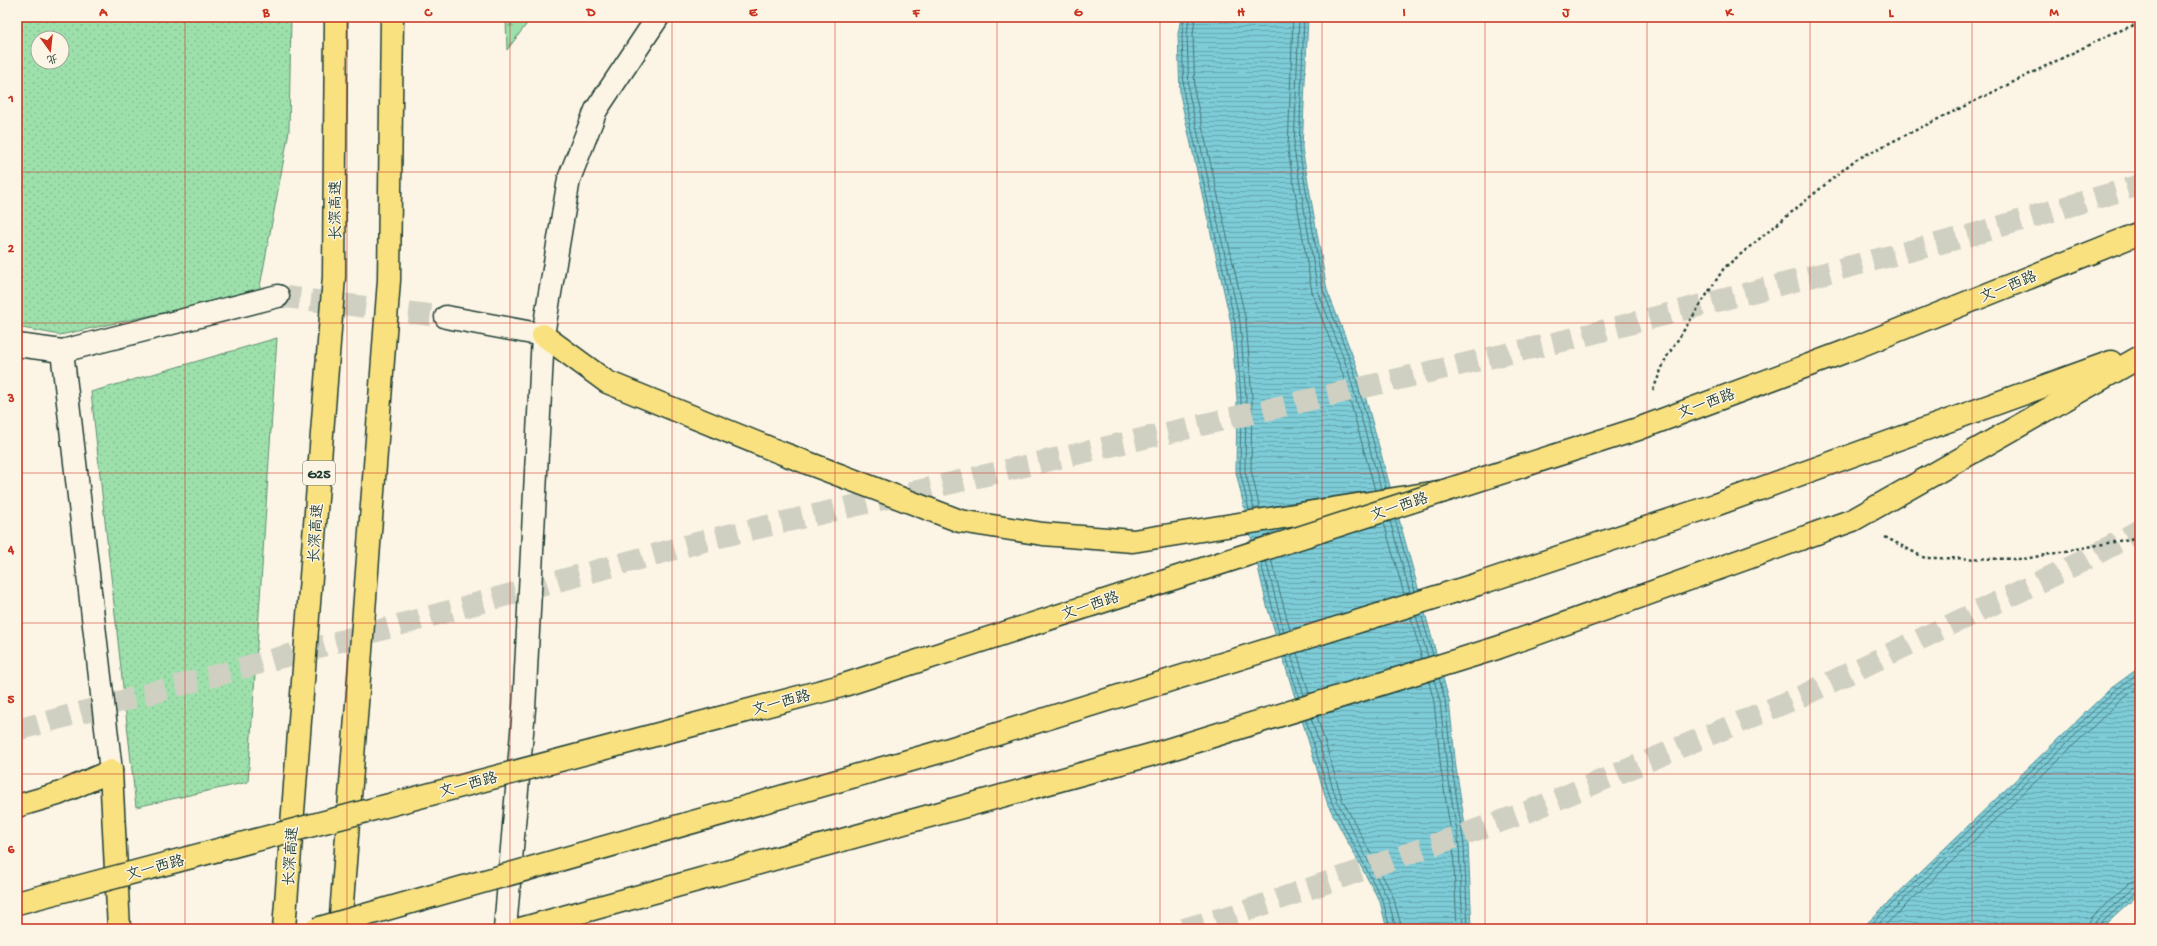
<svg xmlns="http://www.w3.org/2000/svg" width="2157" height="946" viewBox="0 0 2157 946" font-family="'Gochi Hand','LXGW WenKai TC',sans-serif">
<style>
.grass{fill:url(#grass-dots);stroke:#5e8e70;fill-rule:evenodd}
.forest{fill:url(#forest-firs);stroke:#5e8e70}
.water{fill:url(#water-rules);stroke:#579396}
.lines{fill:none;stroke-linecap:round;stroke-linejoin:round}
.shore{stroke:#457676;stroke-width:1}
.minor-tunnel{stroke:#d0d0c2;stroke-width:22;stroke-dasharray:22 11;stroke-linecap:butt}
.highway-tunnel{stroke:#d0d0c2;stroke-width:22;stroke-dasharray:22 11;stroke-linecap:butt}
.minor-casing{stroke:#1f3d34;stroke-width:25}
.major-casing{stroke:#1f3d34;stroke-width:25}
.highway-casing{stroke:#1f3d34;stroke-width:25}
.path{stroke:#1f3d34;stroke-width:2.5;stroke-dasharray:3 3;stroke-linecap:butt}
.minor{stroke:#fcf5e5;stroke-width:22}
.major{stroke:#fae180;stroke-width:22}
.highway{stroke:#fae180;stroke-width:22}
.major-bridge-casing{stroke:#1f3d34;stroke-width:25;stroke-linecap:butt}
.major-bridge{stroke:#fae180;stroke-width:22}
.grid{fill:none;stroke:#c8321e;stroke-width:1;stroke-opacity:0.55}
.labels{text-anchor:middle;stroke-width:3;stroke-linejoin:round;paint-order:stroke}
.shield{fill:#fcf5e5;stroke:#617469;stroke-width:1}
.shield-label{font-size:14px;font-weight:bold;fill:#1f3d34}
.street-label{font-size:15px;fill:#1f3d34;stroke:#fcf5e5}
.neatline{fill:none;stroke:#c8321e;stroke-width:1.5}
.grid-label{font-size:13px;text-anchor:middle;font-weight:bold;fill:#c8321e}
</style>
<defs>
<pattern id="grass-dots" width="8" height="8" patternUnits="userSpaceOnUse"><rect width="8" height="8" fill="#9de0ab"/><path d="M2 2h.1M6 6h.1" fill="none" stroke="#87c194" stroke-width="1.8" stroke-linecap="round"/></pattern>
<pattern id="forest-firs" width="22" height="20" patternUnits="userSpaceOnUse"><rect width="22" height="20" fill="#9de0ab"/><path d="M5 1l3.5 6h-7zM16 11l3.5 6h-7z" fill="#87c194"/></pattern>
<pattern id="water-rules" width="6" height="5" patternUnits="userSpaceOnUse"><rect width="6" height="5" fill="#7dccd8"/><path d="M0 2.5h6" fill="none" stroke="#66a7b0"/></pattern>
</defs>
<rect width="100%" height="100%" fill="#fcf5e5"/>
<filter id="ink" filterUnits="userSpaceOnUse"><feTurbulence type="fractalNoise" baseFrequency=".025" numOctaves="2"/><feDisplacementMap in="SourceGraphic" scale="8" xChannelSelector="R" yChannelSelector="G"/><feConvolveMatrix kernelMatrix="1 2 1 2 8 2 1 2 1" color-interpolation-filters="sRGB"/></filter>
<g filter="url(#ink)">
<g class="grass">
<path d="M17,17H291L289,131L259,292L60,335L17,327ZM38,38H62V62H38Z"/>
<polygon points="277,338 248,782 136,807 91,392"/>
</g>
<polygon class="forest" points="506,17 532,17 507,50"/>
<g class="water">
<polygon points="1181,17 1308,17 1302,148 1327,290 1357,367 1449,700 1456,768 1468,844 1472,929 1387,929 1380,902 1328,805 1267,606 1236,472 1237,398 1231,323 1180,95 1178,34"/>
<polygon points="2140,667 2140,893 2101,929 1861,929 2110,689"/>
</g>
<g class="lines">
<g class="shore">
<polyline points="1184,17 1182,35 1184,95 1235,323 1241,398 1240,471 1249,510"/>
<polyline points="1189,17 1187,35 1189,94 1240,322 1246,398 1245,471 1254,509"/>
<polyline points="1195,17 1193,35 1195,94 1246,321 1252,398 1251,470 1260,509"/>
<polyline points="1293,17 1288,150 1312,292 1342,372 1375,490"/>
<polyline points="1299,17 1294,149 1318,291 1348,370 1381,489"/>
<polyline points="1304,17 1299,149 1323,290 1353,368 1386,488"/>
<polyline points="1395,519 1415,591"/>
<polyline points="1390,521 1410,593"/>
<polyline points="1384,523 1404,594"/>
<polyline points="1271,559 1290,630"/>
<polyline points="1266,561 1284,632"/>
<polyline points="1261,563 1279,633"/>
<polyline points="1421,614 1433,655"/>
<polyline points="1416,616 1428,657"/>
<polyline points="1411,618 1422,659"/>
<polyline points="1297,653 1309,693"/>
<polyline points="1291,655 1304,695"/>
<polyline points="1286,656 1299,697"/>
<polyline points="1439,678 1445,700 1452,768 1464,845 1468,929"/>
<polyline points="1434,680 1440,701 1447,769 1459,845 1463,929"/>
<polyline points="1429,682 1434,702 1441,770 1453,846 1457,929"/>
<polyline points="1317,716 1342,799 1393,896 1402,929"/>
<polyline points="1311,718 1337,801 1388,899 1396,929"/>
<polyline points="1306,720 1332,803 1383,901 1390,929"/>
<polyline points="1866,929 2113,692 2140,672"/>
<polyline points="1873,929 2116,696 2140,679"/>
<polyline points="1881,929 2120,701 2140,686"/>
<polyline points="2088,929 2089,922 2093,916 2129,883 2140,879"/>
<polyline points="2094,929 2096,921 2133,888 2140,885"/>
<polyline points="2099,929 2100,924 2136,892 2140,891"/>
</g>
<polyline class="minor-tunnel" points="278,296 446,317"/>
<g class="highway-tunnel">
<polyline points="17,730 711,539 1575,338 1971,235 2140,185"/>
<polyline points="1183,929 1237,914 1527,812 1804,695 2087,559 2140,530"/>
</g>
<g class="minor-casing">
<g id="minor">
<polyline points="446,317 543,335"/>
<polyline points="17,345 62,351 278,296"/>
<polyline points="62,351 111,771"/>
<polyline points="505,929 524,709 543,335 569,179 596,110 658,17"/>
</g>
</g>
<g class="major-casing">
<g id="major">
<polyline points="543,335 607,382 779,452 960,521 1043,534 1133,541 1444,491 1638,429 1844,352 2140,233"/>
<polyline points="1478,584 1715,505 2111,362"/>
<polyline points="17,806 58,794 111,771 119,929"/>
<polyline points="520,929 1161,752 1497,648 1853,520 2140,357"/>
</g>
</g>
<g class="highway-casing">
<g id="highway">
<polyline points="284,929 334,277 336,17"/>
<polyline points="340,929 389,280 392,17"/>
</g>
</g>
<g class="path">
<polyline points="1653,390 1666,358 1724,268 1855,160 2111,34 2140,23"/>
<polyline points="1885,537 1925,558 2024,559 2140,537"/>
</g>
<use href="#minor" class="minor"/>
<use href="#major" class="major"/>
<use href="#highway" class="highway"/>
<g class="major-bridge-casing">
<g id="major-bridge">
<polyline points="17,903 841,686 1444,491"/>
<polyline points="316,929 943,751 1478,584"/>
</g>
</g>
<use href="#major-bridge" class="major-bridge"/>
</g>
</g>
<path class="grid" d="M185,17V929M347,17V929M510,17V929M672,17V929M835,17V929M997,17V929M1160,17V929M1322,17V929M1485,17V929M1647,17V929M1810,17V929M1972,17V929M17,172H2140M17,323H2140M17,473H2140M17,623H2140M17,774H2140"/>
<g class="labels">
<rect class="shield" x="303" y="461" width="32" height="24" rx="3"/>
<g class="shield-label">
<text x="319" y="478">G25</text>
</g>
<g class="street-label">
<text transform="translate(335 210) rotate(-90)" y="5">长深高速</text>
<text transform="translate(2008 286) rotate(-22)" y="5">文一西路</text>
<text transform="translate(1706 403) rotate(-20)" y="5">文一西路</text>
<text transform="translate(1399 506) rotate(-18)" y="5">文一西路</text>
<text transform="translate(315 533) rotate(-86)" y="5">长深高速</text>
<text transform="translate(1090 605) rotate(-18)" y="5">文一西路</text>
<text transform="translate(781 702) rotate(-15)" y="5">文一西路</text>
<text transform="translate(468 784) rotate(-15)" y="5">文一西路</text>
<text transform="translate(290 856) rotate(-86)" y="5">长深高速</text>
<text transform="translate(155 867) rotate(-15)" y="5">文一西路</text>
</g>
</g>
<rect width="2157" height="946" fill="none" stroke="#fcf5e5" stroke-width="44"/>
<g transform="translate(50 50) rotate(165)"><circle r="19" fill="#fcf5e5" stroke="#a4ab9e"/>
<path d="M0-3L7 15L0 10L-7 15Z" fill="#c8321e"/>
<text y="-6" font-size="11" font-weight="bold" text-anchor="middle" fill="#1f3d34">北</text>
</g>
<rect x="22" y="22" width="2113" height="902" class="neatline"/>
<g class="grid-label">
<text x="103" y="16">A</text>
<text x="266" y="16">B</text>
<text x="428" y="16">C</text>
<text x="591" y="16">D</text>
<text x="753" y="16">E</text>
<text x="916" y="16">F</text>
<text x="1078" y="16">G</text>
<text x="1241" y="16">H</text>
<text x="1404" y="16">I</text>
<text x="1566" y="16">J</text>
<text x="1729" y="16">K</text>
<text x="1891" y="16">L</text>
<text x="2054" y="16">M</text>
<text x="11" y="102">1</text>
<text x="11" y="252">2</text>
<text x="11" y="402">3</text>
<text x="11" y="553">4</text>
<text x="11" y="703">5</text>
<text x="11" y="853">6</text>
</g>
</svg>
